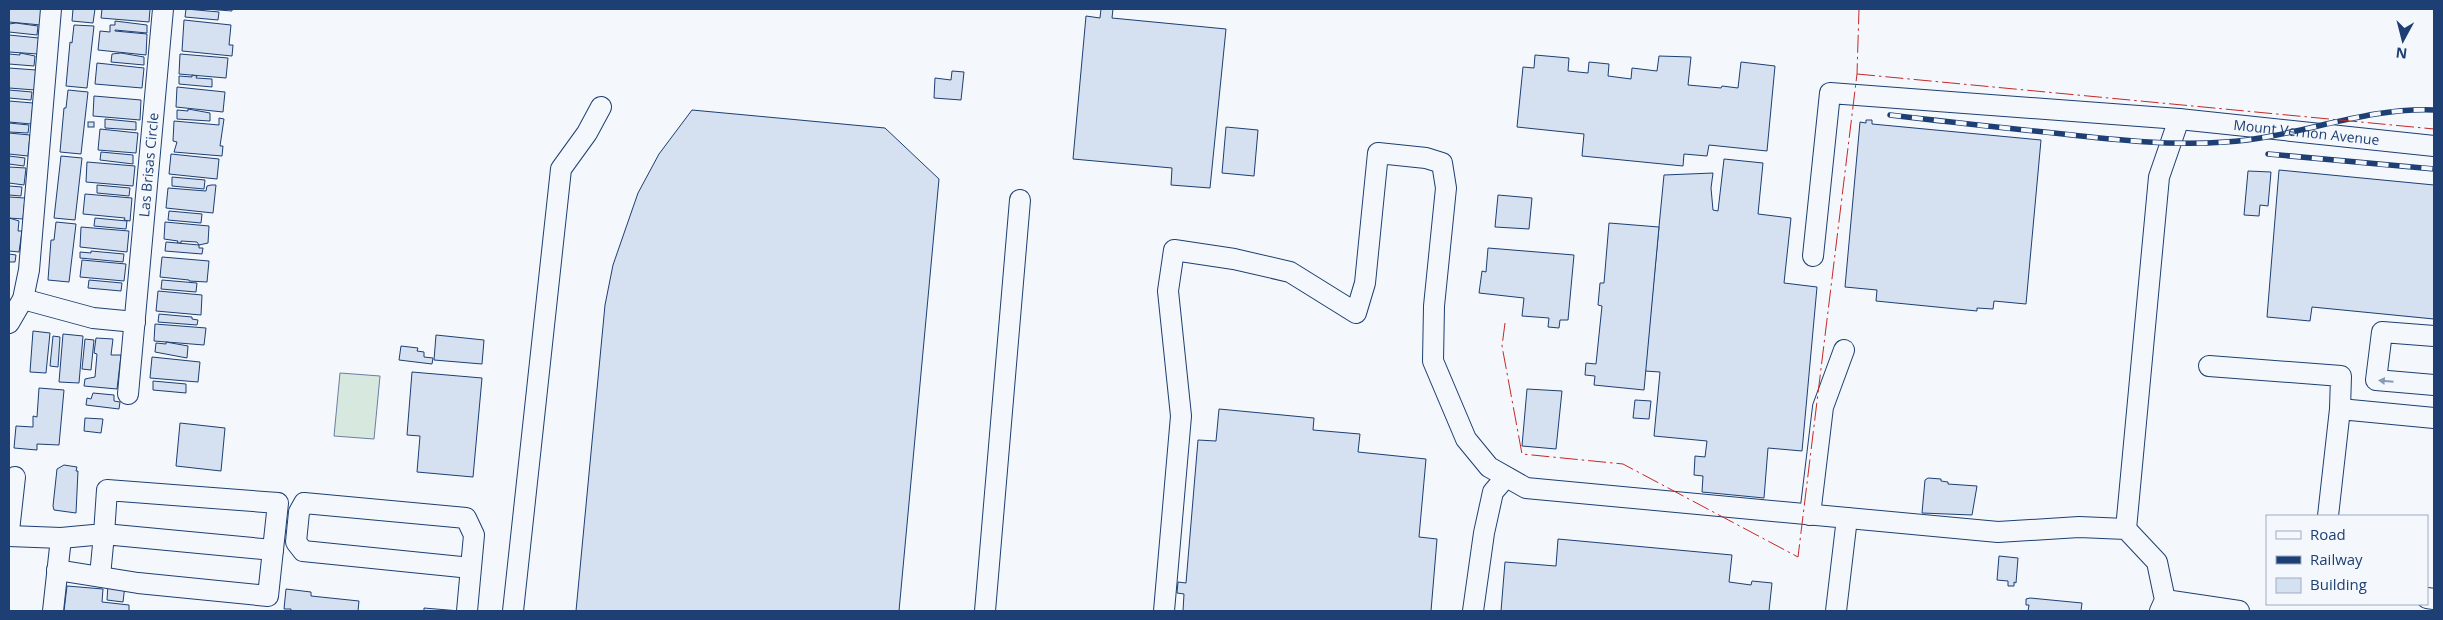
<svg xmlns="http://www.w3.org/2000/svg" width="2443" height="620" viewBox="0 0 2443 620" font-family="'Open Sans',sans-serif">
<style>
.green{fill:#d7e8df;stroke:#687fa3}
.building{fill:#d5e0f0;stroke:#1d3f73}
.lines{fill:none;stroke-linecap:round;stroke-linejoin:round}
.minor-casing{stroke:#1d3f73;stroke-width:22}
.minor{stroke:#f4f7fb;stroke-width:20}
.rail-casing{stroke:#1d3f73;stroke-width:5.5}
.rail{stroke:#f4f7fb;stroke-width:4;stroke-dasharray:11;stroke-linecap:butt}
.power{stroke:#c62828;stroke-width:1;stroke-dasharray:18 4 2.5 4;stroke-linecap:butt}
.oneway{fill:#889bb7}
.labels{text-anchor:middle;stroke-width:4;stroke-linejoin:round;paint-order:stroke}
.street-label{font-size:14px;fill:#1d3f73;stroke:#f4f7fb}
</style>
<rect width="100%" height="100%" fill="#f4f7fb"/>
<polygon class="green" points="340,373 380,376 374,439 334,436"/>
<g class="building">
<polygon points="9,9 42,9 41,25 9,22"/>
<polygon points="73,9 95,9 93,23 72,21"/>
<polygon points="102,9 150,9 149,22 101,18"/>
<polygon points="186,9 219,12 218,20 185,17"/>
<polygon points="206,9 232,9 232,11"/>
<polygon points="1101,9 1113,9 1112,18 1226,29 1210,188 1171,185 1172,168 1073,159 1086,16 1100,18"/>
<polygon points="184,20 231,25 229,45 233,45 232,56 182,51"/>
<polygon points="115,21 147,25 147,33 115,30 115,31 147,34 146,55 98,50 100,31 110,32 110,25 115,25"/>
<polygon points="16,23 38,26 37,35 9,32 9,24"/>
<polygon points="74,25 94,26 87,88 66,86 70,42 72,43"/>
<polygon points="9,35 39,38 38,54 9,52"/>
<polygon points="20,53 35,56 34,66 9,64 9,54 20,55"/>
<polygon points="121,53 144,57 144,65 111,62 112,54"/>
<polygon points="180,54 228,58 226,78 179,74"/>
<polygon points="1535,55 1569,58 1568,71 1588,73 1589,62 1609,64 1608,76 1631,79 1632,68 1657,71 1659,56 1691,57 1688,85 1721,88 1722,86 1738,88 1741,62 1775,66 1767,151 1709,145 1707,156 1684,154 1683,166 1582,156 1584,134 1517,127 1523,67 1534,68"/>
<polygon points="97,63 144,68 142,88 95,84"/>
<polygon points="9,68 36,70 35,90 9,88"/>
<polygon points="952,71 964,72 961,100 934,98 935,78 951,80"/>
<polygon points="192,75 197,76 196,78 212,79 212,87 179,84 179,76 192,77"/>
<polygon points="177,87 225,92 223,112 176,107"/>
<polygon points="9,90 32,92 31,100 9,98"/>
<polygon points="68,90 88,92 81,154 60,152 64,108 66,108"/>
<polygon points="94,96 141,100 140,120 93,116"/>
<polygon points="9,101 33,103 31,124 9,122"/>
<polygon points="188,109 210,113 210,121 177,119 177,110 188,111"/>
<polygon points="692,110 885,128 939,179 899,611 576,611 605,305 613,265 638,193 659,154"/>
<polygon points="219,118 224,119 220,146 223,146 222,156 174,152 177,142 173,141 174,121 219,125"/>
<polygon points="105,119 136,122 136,130 105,128"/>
<polygon points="1866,120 1872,120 1872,124 2041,140 2026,304 1994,301 1993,309 1977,308 1977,311 1876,301 1877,290 1845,287 1860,122 1866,123"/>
<rect x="88" y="122" width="6" height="5"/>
<polygon points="9,123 29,125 28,133 9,132"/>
<polygon points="1226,127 1258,130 1254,176 1222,173"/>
<polygon points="100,129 138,133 136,153 98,150"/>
<polygon points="9,133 30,135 28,156 9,154"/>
<polygon points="101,152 133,155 133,164 100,160"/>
<polygon points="171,154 219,159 217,179 169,174"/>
<polygon points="9,156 25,158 24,166 9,164"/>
<polygon points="61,156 82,158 75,220 54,218"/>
<polygon points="1724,159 1763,163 1758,214 1791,218 1784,283 1817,287 1802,451 1768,448 1764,498 1702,492 1703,476 1694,475 1695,456 1705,457 1707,441 1654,436 1660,372 1645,371 1664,175 1713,173 1711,188 1713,210 1718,211"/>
<polygon points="87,162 135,166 133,186 86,182"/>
<polygon points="9,167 26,168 24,185 9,183"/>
<polygon points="2279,170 2434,185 2434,319 2312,307 2310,321 2267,317"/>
<polygon points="2248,171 2271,172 2268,206 2260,205 2259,216 2244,215"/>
<polygon points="172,177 205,180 204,189 172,186"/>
<polygon points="97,185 130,188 129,196 97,193"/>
<polygon points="211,185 216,185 213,213 166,208 168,188 206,191 207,186"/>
<polygon points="9,186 22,187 21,196 9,195"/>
<polygon points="85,194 132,198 130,221 124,220 125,218 83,214"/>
<polygon points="1498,195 1532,198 1529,229 1495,227"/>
<polygon points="9,197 25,198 23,219 9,218"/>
<polygon points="169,211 202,214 201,223 168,220"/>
<polygon points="9,218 19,221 18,231 22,231 19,252 9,251"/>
<polygon points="95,218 127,221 126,229 94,226"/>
<polygon points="56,222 76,224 69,282 48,280 51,240 54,240"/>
<polygon points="165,222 209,226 208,243 199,245 197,242 181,241 181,243 177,243 178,241 164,239"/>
<polygon points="1609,223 1659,227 1644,390 1594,385 1595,376 1585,375 1586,363 1596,364 1602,306 1598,305 1600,283 1604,283"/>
<polygon points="81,227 129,231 127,252 80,247"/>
<polygon points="166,242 199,245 199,248 203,248 202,254 165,251"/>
<polygon points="1488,248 1574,255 1568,320 1560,320 1559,328 1548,327 1549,318 1522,316 1524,298 1479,293 1482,271 1486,272"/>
<polygon points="91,251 124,254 123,262 80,258 80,252 91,253"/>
<polygon points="9,254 16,255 15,262 9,262"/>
<polygon points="162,257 209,261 207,282 189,281 189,280 160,277"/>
<polygon points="82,260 126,264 124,281 80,277"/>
<polygon points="89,280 122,283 121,291 88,288"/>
<polygon points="162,280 197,283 196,292 161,289"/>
<polygon points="158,291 202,295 201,315 156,311"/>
<polygon points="159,314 192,317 192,319 198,320 197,325 158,322"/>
<polygon points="155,324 206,328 204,345 154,341"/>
<polygon points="33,331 50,333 46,373 30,372"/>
<polygon points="63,334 83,336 79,383 59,382"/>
<polygon points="436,335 484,340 482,364 434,360"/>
<polygon points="53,336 60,337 58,367 50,366"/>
<polygon points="96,338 113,339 111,355 121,355 117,389 84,386 85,379 95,377 97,354 94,353"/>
<polygon points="85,339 94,340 91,370 82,369"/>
<polygon points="166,342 188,346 187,358 155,352 156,343 166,344"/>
<polygon points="401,346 418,348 417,351 424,352 424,357 433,358 432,364 399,360"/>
<polygon points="152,357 200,362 198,382 150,378"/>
<polygon points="412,372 482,378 473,477 417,472 420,436 407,435"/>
<polygon points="153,381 186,384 186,393 153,390"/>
<polygon points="39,388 64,390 59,445 37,444 37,450 14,448 16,426 33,427 33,416 37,417"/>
<polygon points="1527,389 1562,391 1556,449 1522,446"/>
<polygon points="93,393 114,395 114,401 120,402 119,409 86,405 87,398 91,399"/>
<polygon points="1635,400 1651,401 1649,419 1633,418"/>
<polygon points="1219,409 1314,418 1313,430 1360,434 1358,452 1426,459 1419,537 1437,539 1431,611 1183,611 1184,594 1177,593 1178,582 1186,583 1198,440 1216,441"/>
<polygon points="85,418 103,419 101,433 84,431"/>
<polygon points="180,423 225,428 221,471 176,466"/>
<polygon points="64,465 77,467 76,471 78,471 76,513 54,510 53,506 57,469"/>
<polygon points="1928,478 1941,479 1941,481 1948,482 1948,484 1977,486 1972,515 1922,513 1925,480"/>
<polygon points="1558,539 1732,555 1729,582 1751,585 1752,581 1772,583 1769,611 1501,611 1505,562 1556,566"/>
<polygon points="1999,556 2018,558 2016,583 2014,582 2014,586 2008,586 2008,581 1997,580"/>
<polygon points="108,584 125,585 123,602 107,600"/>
<polygon points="67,586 103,589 102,602 129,605 129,611 64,611"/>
<polygon points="286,589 311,592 311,596 359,601 358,611 291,611 291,609 284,609"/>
<polygon points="2030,598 2082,603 2081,611 2028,611 2029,605 2026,605 2026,599"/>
<polygon points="424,608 460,611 424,611"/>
</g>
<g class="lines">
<g class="minor-casing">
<g id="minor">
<path id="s1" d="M1813,256L1830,93L2179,119L2434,146"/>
<polyline points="23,299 93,318 135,322"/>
<polyline points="9,323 23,299 29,270 51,9"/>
<polyline points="2434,336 2382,332 2376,380 2434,385"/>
<polyline points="2209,366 2341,376 2340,409"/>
<path id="s2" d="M128,394L163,9"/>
<polyline points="1810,515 1823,407 1844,350"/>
<polyline points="2328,516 2340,409 2434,418"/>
<polyline points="2126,529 2159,177 2179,119"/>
<polyline points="9,531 15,477"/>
<polyline points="9,536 61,538 104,534 107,490 278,503 268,596 138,583 57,570"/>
<polyline points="100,576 104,534 273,550"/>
<polyline points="2427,598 2434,599"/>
<polyline points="2165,600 2239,611"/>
<polyline points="53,611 61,538"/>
<polyline points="467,611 474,535 466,518 304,503 299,512 296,542 303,551 471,568"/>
<polyline points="513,611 561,169 587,133 601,107"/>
<polyline points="985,611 1020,200"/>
<polyline points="1164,611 1181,416 1168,291 1174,250 1234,259 1290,272 1356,313 1365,283 1378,153 1426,158 1442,163 1446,188 1434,306 1433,361 1466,439 1489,467 1526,488 1998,532 2079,527 2126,529 2157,562 2165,600 2160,611"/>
<polyline points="1473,611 1484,533 1493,492 1506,477"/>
<polyline points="1836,611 1847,518"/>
</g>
</g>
<use href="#minor" class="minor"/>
<g class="rail-casing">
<g id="rail">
<path d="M1890,115C1948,122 2005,128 2063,134C2117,140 2171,146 2225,142C2296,138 2363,107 2434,110"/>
<polyline points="2268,154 2434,169"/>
</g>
</g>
<use href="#rail" class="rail"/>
<g class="power">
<polyline points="1857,74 2434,129"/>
<polyline points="1505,323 1502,346 1522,454 1623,464 1798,557 1857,74 1859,9"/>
</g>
</g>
<defs><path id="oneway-solid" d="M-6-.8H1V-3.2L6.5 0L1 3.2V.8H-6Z" transform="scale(1.25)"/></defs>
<use class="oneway" href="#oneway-solid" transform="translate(2386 381) rotate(-175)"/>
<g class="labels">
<g class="street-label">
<text dy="5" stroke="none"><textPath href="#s1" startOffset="642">Mount Vernon Avenue</textPath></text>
<text dy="5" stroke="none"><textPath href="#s2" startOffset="230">Las Brisas Circle</textPath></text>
</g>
</g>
<rect width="2443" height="620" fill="none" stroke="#1d3f73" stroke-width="20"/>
<rect x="2266" y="515" width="162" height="90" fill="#f4f7fb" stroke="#9eadc5"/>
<rect x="2276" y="531" width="25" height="8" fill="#f4f7fb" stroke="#9eadc5"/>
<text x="2310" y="540" font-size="15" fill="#1d3f73">Road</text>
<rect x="2276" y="556" width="25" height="8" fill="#1d3f73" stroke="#9eadc5"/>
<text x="2310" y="565" font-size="15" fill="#1d3f73">Railway</text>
<rect x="2276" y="578" width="25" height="15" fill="#d5e0f0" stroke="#9eadc5"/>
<text x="2310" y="590" font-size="15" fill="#1d3f73">Building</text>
<g transform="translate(2403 40) rotate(187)" stroke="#f4f7fb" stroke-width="4" paint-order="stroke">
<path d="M0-4L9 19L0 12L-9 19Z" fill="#1d3f73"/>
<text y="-8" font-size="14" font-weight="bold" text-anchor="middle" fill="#1d3f73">N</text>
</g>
</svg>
